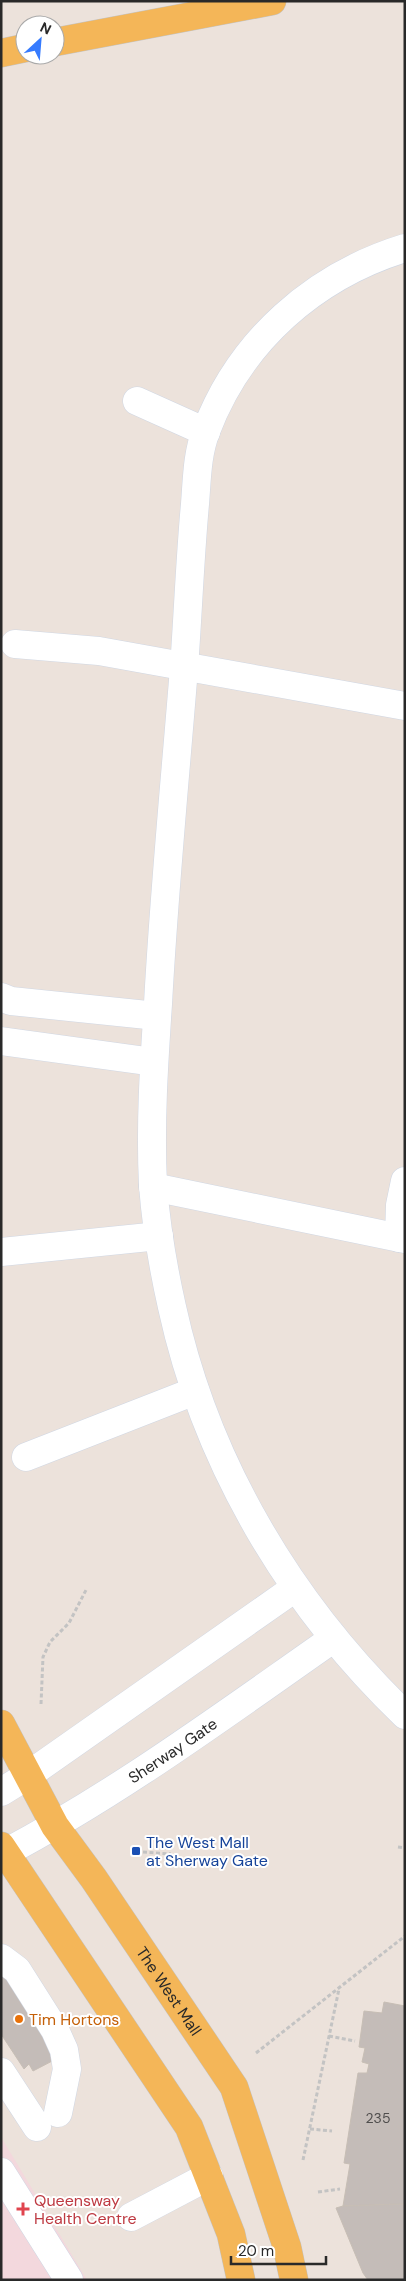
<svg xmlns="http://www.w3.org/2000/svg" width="406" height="2281" viewBox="0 0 406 2281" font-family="'DM Sans',sans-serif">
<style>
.medical{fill:#f3d8dd}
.building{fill:#c4bcb8;stroke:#c7beb5}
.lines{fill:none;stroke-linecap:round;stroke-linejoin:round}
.minor-casing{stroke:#d0d7e3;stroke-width:29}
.major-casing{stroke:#c3c3c3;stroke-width:29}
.path{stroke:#c3c3c3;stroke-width:3;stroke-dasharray:4 2.5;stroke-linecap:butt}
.minor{stroke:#fff;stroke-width:28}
.major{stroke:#f4b658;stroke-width:28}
.transit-dot{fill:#1a4fb4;stroke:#fff;stroke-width:2}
.food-dot{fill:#e8710a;stroke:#fff;stroke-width:2}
.health-dot{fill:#e0444e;stroke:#fff;stroke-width:2}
.labels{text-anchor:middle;stroke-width:4;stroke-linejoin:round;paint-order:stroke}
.number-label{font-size:14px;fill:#504e4d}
.street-label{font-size:16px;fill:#292929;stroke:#fff}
.transit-label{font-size:16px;fill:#164399;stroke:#fff;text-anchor:start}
.food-label{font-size:16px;fill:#c56008;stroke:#fff;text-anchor:start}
.health-label{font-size:16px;fill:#be3a42;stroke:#fff;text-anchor:start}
</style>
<rect width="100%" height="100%" fill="#ece2db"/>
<polygon class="medical" points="1,2137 87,2280 1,2280"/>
<g class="building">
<polygon points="2,1965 56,2059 33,2071 29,2064 24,2069 1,2034"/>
<polygon points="384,2002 405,2006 405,2204 343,2206 350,2164 344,2163 358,2073 367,2073 369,2064 362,2062 365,2048 359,2047 364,2011 382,2013"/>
<polygon points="405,2204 405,2280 368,2280 363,2273 336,2208 343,2206"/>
</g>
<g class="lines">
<g class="minor-casing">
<g id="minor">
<path d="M405,248C314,276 240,341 206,431C197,454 197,479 195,504C190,558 188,613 184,668C175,780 164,892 158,1004C154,1064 150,1124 153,1185C156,1225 163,1267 172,1307C206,1463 290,1604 405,1715"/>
<polyline points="137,401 206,432"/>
<polyline points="15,644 99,651 405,706"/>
<polyline points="1,997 11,1001 157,1016"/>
<polyline points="1,1041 154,1062"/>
<polyline points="153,1187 405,1239"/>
<polyline points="399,1238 400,1205 405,1181"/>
<polyline points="1,1252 159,1236"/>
<polyline points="26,1457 195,1391"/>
<polyline points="1,1792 27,1776 295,1588"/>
<path id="s1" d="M1,1855C119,1793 225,1714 334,1638"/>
<polyline points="1,1958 17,1970 55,2030 64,2050 67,2069 58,2113"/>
<polyline points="1,2072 37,2127"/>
<polyline points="1,2172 69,2280"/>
<polyline points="131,2217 209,2176"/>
</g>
</g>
<g class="major-casing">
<g id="major">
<polyline points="55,42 272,1"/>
<polyline points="1,53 25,48"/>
<path id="s2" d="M1,1724L55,1826L94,1879L234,2087L287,2247L294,2280"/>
<polyline points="1,1846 189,2127 231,2234 241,2280"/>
</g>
</g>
<g class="path">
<polyline points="41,1704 43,1657 50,1642 69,1623 86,1590"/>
<polyline points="398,1847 405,1848"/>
<polyline points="143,1852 171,1854"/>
<polyline points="329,2036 355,2041"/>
<polyline points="256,2053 405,1936"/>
<polyline points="310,2129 332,2131"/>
<polyline points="303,2160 339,1989"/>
<polyline points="318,2192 340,2189"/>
</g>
<use href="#minor" class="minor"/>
<use href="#major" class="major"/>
</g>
<rect class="transit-dot" x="131" y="1846" width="10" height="10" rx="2.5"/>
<circle class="food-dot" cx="19" cy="2019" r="5"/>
<path class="health-dot" d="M20.5 2201.5h5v5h5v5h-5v5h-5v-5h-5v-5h5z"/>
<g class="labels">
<g class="number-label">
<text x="378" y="2123">235</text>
</g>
<g class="street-label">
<text dy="6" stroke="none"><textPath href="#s1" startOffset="201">Sherway Gate</textPath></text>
<text dy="6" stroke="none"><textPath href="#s2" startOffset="316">The West Mall</textPath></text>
</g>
<g class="transit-label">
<text x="146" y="1848">The West Mall<tspan x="146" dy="18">at Sherway Gate</tspan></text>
</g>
<g class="food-label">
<text x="29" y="2025">Tim Hortons</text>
</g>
<g class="health-label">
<text x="34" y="2206">Queensway<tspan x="34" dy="18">Health Centre</tspan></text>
</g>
</g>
<rect width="406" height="2281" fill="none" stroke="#292929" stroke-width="5"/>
<g transform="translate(40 40) rotate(26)"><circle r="24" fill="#ffffff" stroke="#a9a9a9"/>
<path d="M0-4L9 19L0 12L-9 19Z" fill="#367bfe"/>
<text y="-8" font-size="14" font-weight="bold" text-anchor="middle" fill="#292929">N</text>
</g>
<path d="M231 2256v8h95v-8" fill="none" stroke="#292929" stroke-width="2.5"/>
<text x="238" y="2256" font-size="15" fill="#292929" stroke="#ffffff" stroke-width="4" paint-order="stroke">20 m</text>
</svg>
